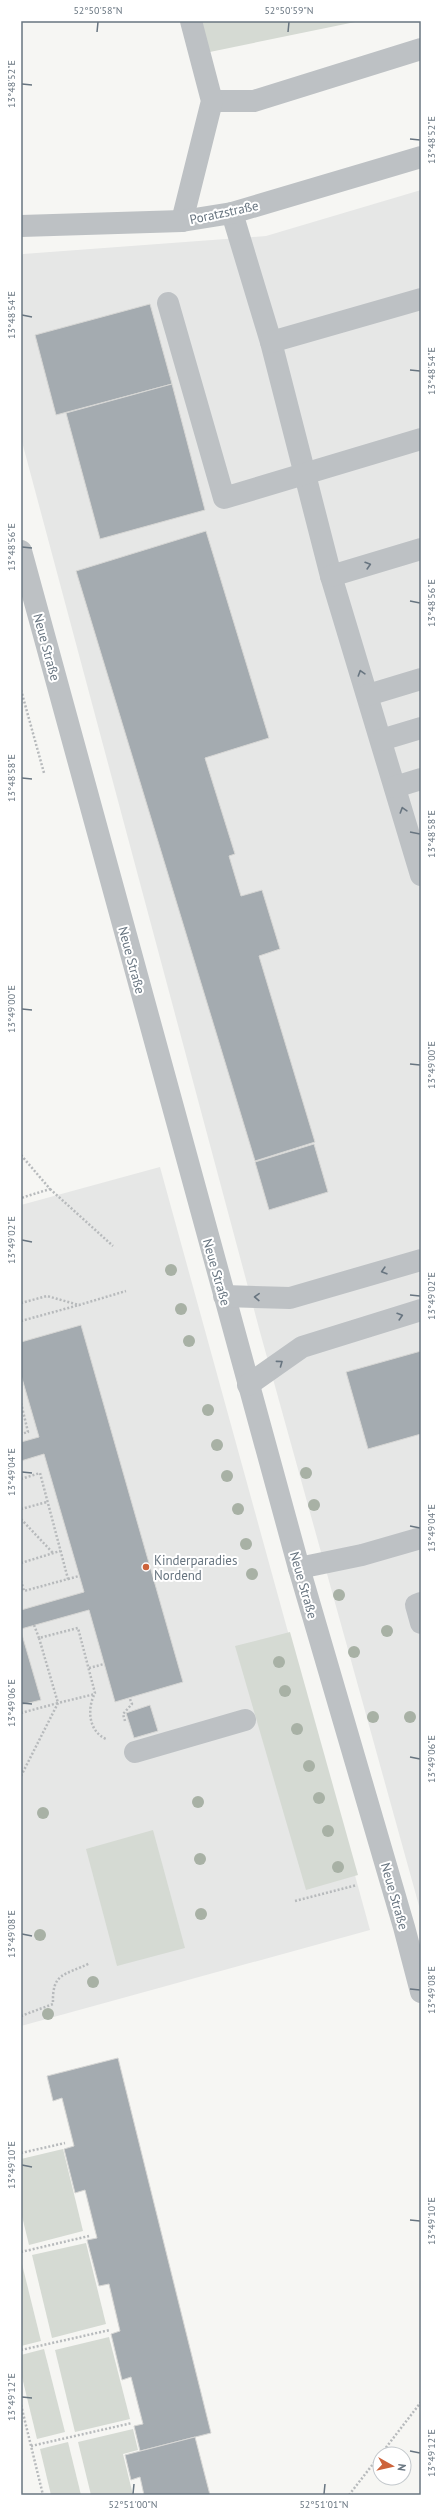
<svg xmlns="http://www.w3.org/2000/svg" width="442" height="2516" viewBox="0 0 442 2516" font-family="'PT Sans',sans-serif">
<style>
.built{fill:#e6e7e6}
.green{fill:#d5dad3}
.building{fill:#a4abb0;stroke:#d7d7d5}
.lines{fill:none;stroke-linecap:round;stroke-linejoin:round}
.path{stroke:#b7babc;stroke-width:2.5;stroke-dasharray:2 2;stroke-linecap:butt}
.minor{stroke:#bdc1c4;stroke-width:22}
.tree{fill:#a8b1a5}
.oneway{stroke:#687580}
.ticks{fill:none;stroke:#687580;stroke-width:1.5}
.poi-dot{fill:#cd633b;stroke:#fff;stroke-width:1.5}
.labels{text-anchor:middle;stroke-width:4;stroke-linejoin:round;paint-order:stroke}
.street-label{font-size:13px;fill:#687580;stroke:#fff}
.poi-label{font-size:13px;fill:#687580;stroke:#fff;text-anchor:start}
.neatline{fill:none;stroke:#687580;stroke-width:1.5}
.ticks-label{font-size:10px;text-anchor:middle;fill:#687580}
</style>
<rect width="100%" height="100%" fill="#f6f6f3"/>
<g class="built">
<polygon points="421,190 421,1913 260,1332 21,438 21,257 23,254 266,236"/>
<polygon points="160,1167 370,1930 21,2026 21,1205"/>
</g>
<g class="green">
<polygon points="191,21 360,21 200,54"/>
<polygon points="290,1632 358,1875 306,1890 235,1646"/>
<polygon points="153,1830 185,1948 117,1966 86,1849"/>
<polygon points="63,2149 83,2231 29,2245 21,2212 21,2159"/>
<polygon points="86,2243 106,2324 52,2338 32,2255"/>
<polygon points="21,2260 41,2341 21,2346"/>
<polygon points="109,2337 130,2419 75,2432 55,2350"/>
<polygon points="44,2349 65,2432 37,2439 21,2373 21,2355"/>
<polygon points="133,2429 138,2450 123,2454 133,2495 91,2495 78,2442"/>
<polygon points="68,2442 81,2495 51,2495 40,2449"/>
</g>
<g class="building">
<polygon points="150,304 172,384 56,415 35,335"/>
<polygon points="172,384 205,510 100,539 66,413"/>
<polygon points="206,531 269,738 205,758 235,854 229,856 241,896 262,890 280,949 259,956 315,1142 255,1161 76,571"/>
<polygon points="314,1144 328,1192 269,1210 255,1162"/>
<polygon points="81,1325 183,1682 115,1702 89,1610 21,1629 21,1610 84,1592 44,1454 21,1461 21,1442 39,1437 21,1375 21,1342"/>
<polygon points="421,1351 421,1434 368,1449 346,1372"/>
<polygon points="21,1631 41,1700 21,1705"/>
<polygon points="150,1705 158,1731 134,1738 126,1713"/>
<polygon points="118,2058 211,2433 140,2451 134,2426 143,2424 131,2377 122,2380 111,2334 120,2331 109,2284 99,2286 87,2240 97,2238 85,2190 75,2193 64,2149 74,2146 62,2098 53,2101 47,2076"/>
<polygon points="195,2437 210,2495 144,2495 140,2477 131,2480 125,2455"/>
</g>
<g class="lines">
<g class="path">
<polyline points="21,690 44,773"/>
<polyline points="21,1155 50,1189 21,1198"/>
<polyline points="50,1189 113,1246"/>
<polyline points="21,1303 47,1296 79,1305 126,1291"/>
<polyline points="21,1321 79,1305"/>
<polyline points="21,1403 28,1432 21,1434"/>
<polyline points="21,1479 40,1473 68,1579 24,1591 21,1581"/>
<polyline points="21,1509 47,1502"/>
<polyline points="21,1519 53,1553"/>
<polyline points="21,1563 60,1551"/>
<polyline points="68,1579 79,1576"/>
<polyline points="34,1625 39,1638"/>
<polyline points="89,1668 104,1664"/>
<path d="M21,1713L58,1703L39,1638L78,1628L95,1693C87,1708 88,1731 106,1739"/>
<polyline points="125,1721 123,1714 132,1704 130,1699"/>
<polyline points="21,1776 58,1703 95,1694"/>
<polyline points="295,1901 357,1885"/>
<path d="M21,2016L53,2004C52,1972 64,1976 90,1963"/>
<polyline points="21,2153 65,2143"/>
<polyline points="21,2252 89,2236"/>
<polyline points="21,2350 110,2330"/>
<polyline points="21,2405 43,2495"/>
<polyline points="31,2446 132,2423"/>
<polyline points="381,2454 421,2402"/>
<polyline points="349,2495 380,2455"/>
</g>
<g class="minor">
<polyline points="212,101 254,101 421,49"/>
<polyline points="232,213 271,342 331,576 421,875"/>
<polyline points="182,221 212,101 191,21"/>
<polyline points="21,226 182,221 232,213 421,157"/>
<polyline points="168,303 224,498 421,439"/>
<polyline points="271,342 421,299"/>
<polyline points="21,551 299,1568 404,1927 421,1992"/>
<polyline points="331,576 421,549"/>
<polyline points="368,695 421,679"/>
<polyline points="381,740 421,728"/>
<polyline points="395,787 421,779"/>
<polyline points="224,1296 290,1298 421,1260"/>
<polyline points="248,1385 302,1347 421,1310"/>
<polyline points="299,1568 362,1555 421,1538"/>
<polyline points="421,1603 416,1605 421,1623"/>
<polyline points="135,1752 245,1720"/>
</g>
</g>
<g class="tree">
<circle cx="171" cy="1270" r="6"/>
<circle cx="181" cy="1309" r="6"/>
<circle cx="189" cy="1341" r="6"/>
<circle cx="208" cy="1410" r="6"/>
<circle cx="217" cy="1445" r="6"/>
<circle cx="306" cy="1473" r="6"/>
<circle cx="227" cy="1476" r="6"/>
<circle cx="314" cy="1505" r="6"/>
<circle cx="238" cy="1509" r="6"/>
<circle cx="246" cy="1544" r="6"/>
<circle cx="252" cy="1574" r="6"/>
<circle cx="339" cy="1595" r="6"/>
<circle cx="387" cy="1631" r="6"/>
<circle cx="354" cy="1652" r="6"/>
<circle cx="279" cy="1662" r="6"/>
<circle cx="285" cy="1691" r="6"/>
<circle cx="373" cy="1717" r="6"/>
<circle cx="410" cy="1717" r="6"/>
<circle cx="297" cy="1729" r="6"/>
<circle cx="309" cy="1766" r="6"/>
<circle cx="319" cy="1798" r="6"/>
<circle cx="198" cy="1802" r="6"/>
<circle cx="43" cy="1813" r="6"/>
<circle cx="328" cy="1831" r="6"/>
<circle cx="200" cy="1859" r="6"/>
<circle cx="338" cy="1867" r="6"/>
<circle cx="201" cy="1914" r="6"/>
<circle cx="40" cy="1935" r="6"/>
<circle cx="93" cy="1982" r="6"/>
<circle cx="48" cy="2014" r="6"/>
</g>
<defs><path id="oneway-chevron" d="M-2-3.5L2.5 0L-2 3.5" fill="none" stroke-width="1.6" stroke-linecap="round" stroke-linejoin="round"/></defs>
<g class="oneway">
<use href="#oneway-chevron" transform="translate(368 565) rotate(-17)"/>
<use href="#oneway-chevron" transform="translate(361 673) rotate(-107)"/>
<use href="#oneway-chevron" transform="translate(403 810) rotate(-107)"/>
<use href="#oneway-chevron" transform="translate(384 1271) rotate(164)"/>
<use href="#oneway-chevron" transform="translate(257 1297) rotate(-178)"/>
<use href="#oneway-chevron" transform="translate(400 1316) rotate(-17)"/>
<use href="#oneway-chevron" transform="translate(280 1363) rotate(-36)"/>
</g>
<path class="ticks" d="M97,32L98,22M288,32L289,22M22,84L32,85M410,139L420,140M22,315L32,317M410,370L420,371M22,547L32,548M410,601L420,603M22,778L32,779M410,832L420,834M22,1009L32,1010M410,1064L420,1065M22,1240L32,1242M410,1295L420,1296M22,1472L32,1473M410,1526L420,1528M22,1703L32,1704M410,1757L420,1759M22,1934L32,1936M410,1989L420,1990M22,2165L32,2167M410,2220L420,2221M22,2397L32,2398M410,2451L420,2453M133,2494L134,2484M324,2494L325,2484"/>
<circle class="poi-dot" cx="146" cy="1567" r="4"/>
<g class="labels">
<g class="street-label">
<text transform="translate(224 212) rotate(-12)" y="5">Poratzstraße</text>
<text transform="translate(47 647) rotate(75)" y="5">Neue Straße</text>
<text transform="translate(132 960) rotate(75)" y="5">Neue Straße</text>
<text transform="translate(217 1272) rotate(74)" y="5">Neue Straße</text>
<text transform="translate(304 1585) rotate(74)" y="5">Neue Straße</text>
<text transform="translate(395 1896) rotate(74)" y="5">Neue Straße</text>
</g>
<g class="poi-label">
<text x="154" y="1565">Kinderparadies<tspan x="154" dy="15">Nordend</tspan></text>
</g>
</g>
<rect width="442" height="2516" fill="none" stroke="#ffffff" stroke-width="44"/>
<g transform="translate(392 2466) rotate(98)"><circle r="19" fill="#ffffff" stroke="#c3c8cc"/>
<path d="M0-3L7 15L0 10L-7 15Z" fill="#cd633b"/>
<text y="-6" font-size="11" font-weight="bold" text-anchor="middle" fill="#687580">N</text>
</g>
<rect x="22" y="22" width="398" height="2472" class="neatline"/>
<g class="ticks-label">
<text x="98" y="14">52°50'58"N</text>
<text x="289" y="14">52°50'59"N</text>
<text transform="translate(11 84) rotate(-90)" y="4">13°48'52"E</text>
<text transform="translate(431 140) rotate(-90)" y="4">13°48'52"E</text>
<text transform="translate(11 315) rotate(-90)" y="4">13°48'54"E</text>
<text transform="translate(431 371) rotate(-90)" y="4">13°48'54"E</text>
<text transform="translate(11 547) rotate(-90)" y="4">13°48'56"E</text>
<text transform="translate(431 603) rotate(-90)" y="4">13°48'56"E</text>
<text transform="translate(11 778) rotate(-90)" y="4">13°48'58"E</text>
<text transform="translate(431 834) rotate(-90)" y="4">13°48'58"E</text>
<text transform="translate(11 1009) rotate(-90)" y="4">13°49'00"E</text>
<text transform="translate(431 1065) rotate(-90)" y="4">13°49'00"E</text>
<text transform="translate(11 1240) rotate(-90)" y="4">13°49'02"E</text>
<text transform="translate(431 1296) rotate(-90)" y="4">13°49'02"E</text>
<text transform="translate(11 1472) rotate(-90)" y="4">13°49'04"E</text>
<text transform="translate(431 1528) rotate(-90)" y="4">13°49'04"E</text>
<text transform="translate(11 1703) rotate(-90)" y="4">13°49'06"E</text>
<text transform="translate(431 1759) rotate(-90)" y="4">13°49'06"E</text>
<text transform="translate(11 1934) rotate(-90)" y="4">13°49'08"E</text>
<text transform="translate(431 1990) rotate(-90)" y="4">13°49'08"E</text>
<text transform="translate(11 2165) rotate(-90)" y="4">13°49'10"E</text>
<text transform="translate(431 2221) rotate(-90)" y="4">13°49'10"E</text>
<text transform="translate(11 2397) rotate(-90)" y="4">13°49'12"E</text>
<text transform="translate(431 2453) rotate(-90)" y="4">13°49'12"E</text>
<text x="133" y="2508">52°51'00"N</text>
<text x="324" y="2508">52°51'01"N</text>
</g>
</svg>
